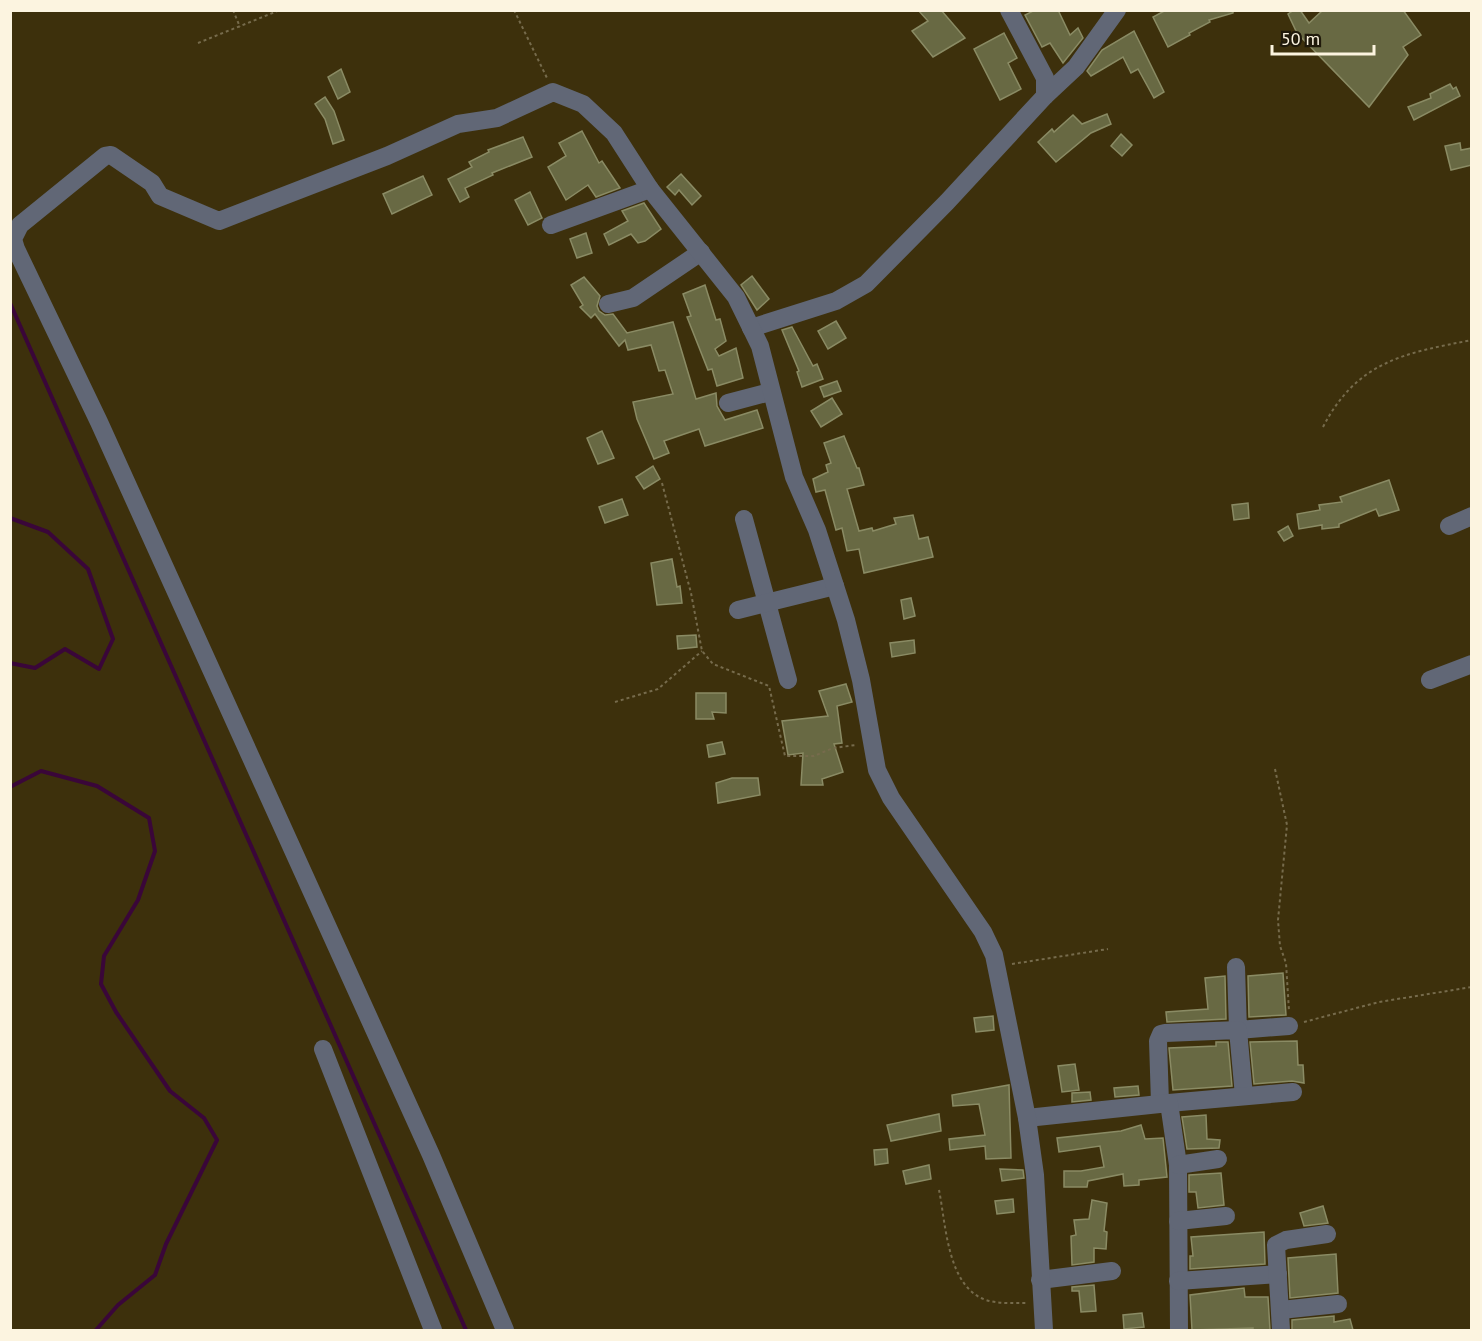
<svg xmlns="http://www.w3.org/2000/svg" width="1482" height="1341" viewBox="0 0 1482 1341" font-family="'PT Sans',sans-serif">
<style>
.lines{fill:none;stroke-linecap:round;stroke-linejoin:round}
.stream{stroke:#3a0639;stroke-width:4}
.building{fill:#686943;stroke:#8a8b64;stroke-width:1.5}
.path{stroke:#766b4c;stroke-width:2;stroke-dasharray:3 3;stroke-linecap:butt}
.minor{stroke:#616776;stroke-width:18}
</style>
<rect width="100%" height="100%" fill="#3d300c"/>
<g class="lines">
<g class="stream">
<polyline points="10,303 466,1330"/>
<polyline points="10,518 48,532 88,569 113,639 99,669 65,649 35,668 10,663"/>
<polyline points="10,787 41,771 97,786 149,818 155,851 138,900 104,956 101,984 116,1012 170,1091 204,1118 217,1140 166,1244 155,1275 118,1305 96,1330"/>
</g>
</g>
<g class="building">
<polygon points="918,10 941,10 965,38 933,57 912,31 928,21"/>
<polygon points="1035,10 1058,10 1070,35 1078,28 1083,38 1063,63 1050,43 1042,47 1025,15"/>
<polygon points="1166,10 1233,10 1233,13 1209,20 1210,22 1189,33 1190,35 1168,47 1153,17"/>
<polygon points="1294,10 1300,10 1309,23 1323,10 1403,10 1421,35 1403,47 1408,55 1369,107 1297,33 1288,14"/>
<polygon points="1134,31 1164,92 1154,98 1138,69 1131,73 1123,57 1091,76 1087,71 1102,50"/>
<polygon points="1004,33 1017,58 1008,63 1021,89 1000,100 974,49"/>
<polygon points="341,69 350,92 338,99 328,77"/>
<polygon points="1450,84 1453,89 1456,87 1460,96 1414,120 1408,107 1431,98 1430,94"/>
<polygon points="325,97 334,111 344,140 333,144 325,119 315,104"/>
<polygon points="1107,114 1111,124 1091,133 1056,162 1038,142 1052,129 1054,132 1073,115 1082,124"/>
<polygon points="582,131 599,163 602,161 620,188 596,197 588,185 566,200 548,167 566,156 559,143"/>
<polygon points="1121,134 1132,145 1122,156 1111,146"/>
<polygon points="523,137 532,157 492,173 493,175 465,188 469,197 460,202 448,179 472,167 469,162 489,152 488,150"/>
<polygon points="1460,143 1461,150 1472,148 1472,165 1451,170 1445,146"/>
<polygon points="681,174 701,196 692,205 679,190 675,195 667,187"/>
<polygon points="423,176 432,195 392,214 383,194"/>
<polygon points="530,192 542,218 528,225 515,200"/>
<polygon points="644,203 661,229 645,241 638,243 631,234 609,245 604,234 628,221 622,211"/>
<polygon points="586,233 592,253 577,258 570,239"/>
<polygon points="752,276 769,299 757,310 741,285"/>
<polygon points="584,277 600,296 597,306 599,311 605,315 613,314 627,333 673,322 696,399 716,393 717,406 725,420 757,410 763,428 705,446 699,429 664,441 669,453 654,459 637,419 633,402 673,394 665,370 659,371 651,345 628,350 625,340 619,346 595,314 591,318 580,307 583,305 571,285"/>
<polygon points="705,285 716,320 720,319 726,341 715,349 719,356 736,348 743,378 717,386 712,369 708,370 687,317 691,316 683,294"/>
<polygon points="836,321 846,338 828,349 818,331"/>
<polygon points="792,327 813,366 817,364 823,379 802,387 797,372 799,371 782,330"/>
<polygon points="837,381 841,391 824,397 820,387"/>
<polygon points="832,398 842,414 821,427 811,411"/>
<polygon points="602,431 614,458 598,464 587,438"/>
<polygon points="844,436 857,468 859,468 864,485 847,489 859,531 872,528 873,531 896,524 894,518 913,515 919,539 928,537 933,557 864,573 859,549 847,551 842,528 836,530 825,490 816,492 813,479 828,472 826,465 831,463 824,443"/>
<polygon points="653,466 660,479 644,489 636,477"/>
<polygon points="1389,480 1399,510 1379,516 1376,509 1339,524 1339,527 1322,529 1322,525 1299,529 1297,514 1320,510 1319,505 1342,502 1340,497"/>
<polygon points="622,499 628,515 605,523 599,507"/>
<polygon points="1248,503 1249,518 1234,520 1232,505"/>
<polygon points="1288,526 1293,536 1284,541 1278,532"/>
<polygon points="672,559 677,587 680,586 682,603 657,605 651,563"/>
<polygon points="911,598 915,616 904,619 901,600"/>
<polygon points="696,635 697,647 678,649 677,636"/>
<polygon points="914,640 915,653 892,657 890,643"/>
<polygon points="846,684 852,702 837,706 842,743 834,744 843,772 822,779 823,785 801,785 803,753 788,755 782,721 828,716 819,691"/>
<polygon points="696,693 726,693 726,713 712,712 714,719 696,719"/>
<polygon points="722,742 725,754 709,757 707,745"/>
<polygon points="732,778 758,778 760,795 718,803 716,783"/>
<polygon points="1283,973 1286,1015 1249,1017 1248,976"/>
<polygon points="1225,976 1226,1019 1167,1022 1166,1012 1208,1009 1205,978"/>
<polygon points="993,1016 994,1030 976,1032 974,1018"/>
<polygon points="1297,1041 1298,1065 1303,1065 1304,1083 1292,1081 1254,1084 1250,1042"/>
<polygon points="1216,1042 1228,1042 1232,1086 1173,1090 1169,1048 1216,1046"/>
<polygon points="1075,1064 1079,1090 1062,1092 1058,1066"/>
<polygon points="1009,1085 1011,1158 986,1159 985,1146 950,1150 949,1139 985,1135 979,1104 953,1106 952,1095"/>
<polygon points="1138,1086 1139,1095 1115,1097 1114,1088"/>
<polygon points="1090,1092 1091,1100 1072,1102 1072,1093"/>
<polygon points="939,1114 941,1131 891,1141 887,1125"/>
<polygon points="1206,1115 1207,1139 1220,1140 1219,1148 1187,1149 1182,1117"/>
<polygon points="1141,1125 1145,1139 1163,1138 1167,1177 1139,1180 1139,1185 1124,1186 1123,1174 1088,1181 1087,1187 1064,1187 1064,1171 1081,1171 1104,1167 1100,1146 1059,1152 1057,1138 1121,1131"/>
<polygon points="887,1149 888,1163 875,1165 874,1150"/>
<polygon points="929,1165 931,1179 906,1184 903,1171"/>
<polygon points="1000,1169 1023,1170 1024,1178 1002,1181"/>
<polygon points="1221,1173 1224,1205 1198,1208 1196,1192 1189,1192 1189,1175"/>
<polygon points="1013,1199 1014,1212 997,1214 995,1201"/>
<polygon points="1092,1200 1107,1203 1104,1231 1107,1232 1106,1249 1094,1248 1094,1262 1072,1265 1071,1236 1076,1235 1074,1220 1089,1219"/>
<polygon points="1323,1206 1328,1223 1304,1226 1300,1213"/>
<polygon points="1264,1232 1265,1264 1190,1269 1190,1256 1193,1256 1191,1237"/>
<polygon points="1336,1254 1338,1293 1290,1298 1288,1258"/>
<polygon points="1094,1285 1096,1311 1081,1312 1079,1291 1072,1291 1072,1287"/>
<polygon points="1244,1288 1245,1297 1268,1297 1270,1330 1253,1330 1253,1328 1192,1330 1190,1295"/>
<polygon points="1142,1313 1144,1327 1124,1329 1123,1315"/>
<polygon points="1334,1316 1334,1322 1350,1319 1353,1330 1292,1330 1292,1320"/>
</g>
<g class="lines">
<g class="path">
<polyline points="233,10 240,27"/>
<polyline points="514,10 547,78"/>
<polyline points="198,43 280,10"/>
<path d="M1323,427C1357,361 1405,353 1472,340"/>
<polyline points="662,483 691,593 702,651 713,664 769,686 785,756 814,756 833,748 856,745"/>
<polyline points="615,702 658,689 702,651"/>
<polyline points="1275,769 1287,825 1278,920 1280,946 1286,963 1289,1011"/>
<polyline points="1012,964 1108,949"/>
<polyline points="1304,1022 1379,1002 1472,987"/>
<path d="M939,1190C946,1224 947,1287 986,1300C999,1304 1013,1303 1027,1303"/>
</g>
<g class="minor">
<polyline points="1045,96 1076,67 1117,10"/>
<polyline points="551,225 650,189"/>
<polyline points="608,304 633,298 701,252"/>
<polyline points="751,328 836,301 866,284 947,202 1045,96 1045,78 1009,10"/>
<polyline points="728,403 770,392"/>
<polyline points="744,519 788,680"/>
<polyline points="1449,526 1472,516"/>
<polyline points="738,610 835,586"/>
<polyline points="1430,680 1472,664"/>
<polyline points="1236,967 1238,1030 1289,1026"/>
<polyline points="323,1049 433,1330"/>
<polyline points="1160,1103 1158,1041 1161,1034 1165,1033 1238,1030 1244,1096"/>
<polyline points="1169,1103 1293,1092"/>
<polyline points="1027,1118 1169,1103 1178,1165 1179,1330"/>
<polyline points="1178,1165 1218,1159"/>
<polyline points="1178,1221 1226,1216"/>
<polyline points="1040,1280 1112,1271"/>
<polyline points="1178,1281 1278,1274"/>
<polyline points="1281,1310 1338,1304"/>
<polyline points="505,1330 431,1155 99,422 16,249 13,239 20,225 105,156 111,155 152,183 160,196 219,221 387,156 458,124 497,118 553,92 583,104 614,133 650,189 736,297 760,346 794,477 817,530 846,620 861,680 877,770 891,798 983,932 994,955 1027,1118 1035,1175 1044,1330"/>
<polyline points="1281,1330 1276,1245 1286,1240 1327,1234"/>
</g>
</g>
<rect width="1482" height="1341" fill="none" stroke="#fcf4e0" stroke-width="24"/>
<path d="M1272 45v9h102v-9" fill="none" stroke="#fcf4e0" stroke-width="3"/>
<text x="1281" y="45" font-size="18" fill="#fcf4e0" stroke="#1f190a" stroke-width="4.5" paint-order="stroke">50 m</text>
</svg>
